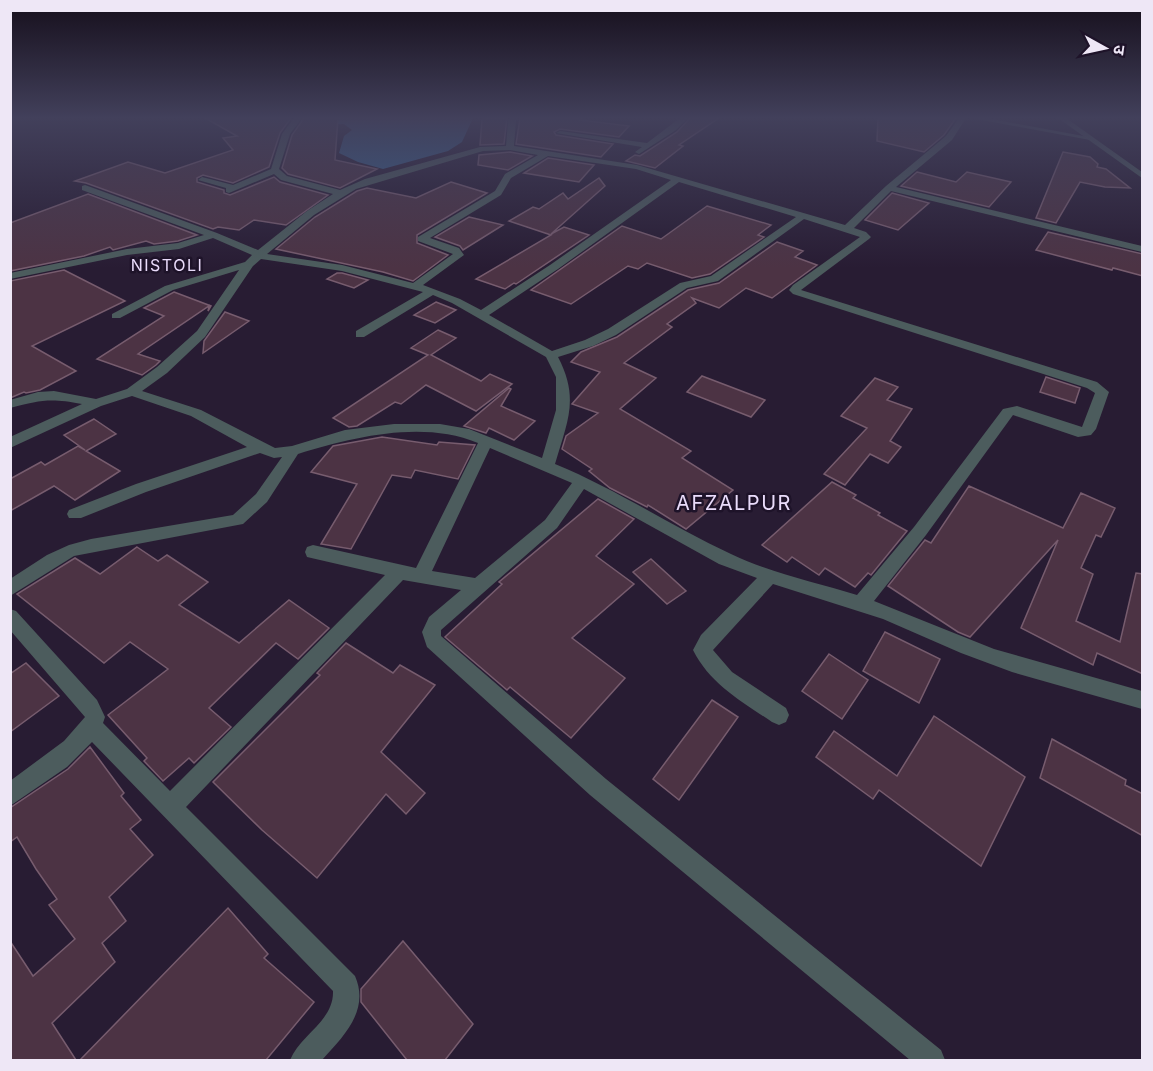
<svg xmlns="http://www.w3.org/2000/svg" width="1153" height="1071" viewBox="0 0 1153 1071" font-family="Inter,'Noto Sans Devanagari',sans-serif">
<style>
.water{fill:#386491}
.building{fill:#4c3344;stroke:#775c6e;stroke-width:1.5}
.lines{fill:none;stroke-linecap:round;stroke-linejoin:round}
.minor{fill:#4c5c5d;fill-rule:evenodd}
.tertiary{fill:#4c5c5d;fill-rule:evenodd}
.labels{text-anchor:middle;stroke-width:5;stroke-linejoin:round;paint-order:stroke}
.far-quarter-label{font-size:16px;letter-spacing:1.5px;fill:#eadcfb;stroke:#1e1329}
.quarter-label{font-size:20px;letter-spacing:1.5px;fill:#eadcfb;stroke:#1e1329}
</style>
<rect width="100%" height="100%" fill="#281c33"/>
<polygon class="water" points="315,118 473,118 462,142 448,151 383,169 358,162 339,153 344,136 352,130 344,124 309,126"/>
<g class="building">
<polygon points="205,118 291,118 280,133 269,167 233,183 203,175 197,178 197,182 224,190 224,193 230,195 274,177 280,182 328,195 286,225 254,220 239,230 218,227 213,229 86,183 75,181 128,162 165,173 233,150 223,138 237,136"/>
<polygon points="304,118 338,118 335,160 377,169 340,188 288,174 282,168 292,135"/>
<polygon points="507,118 504,144 480,145 482,119"/>
<polygon points="520,118 582,118 580,120 629,126 619,137 560,129 554,132 556,135 613,144 601,157 516,144"/>
<polygon points="690,118 719,118 679,145 683,146 655,168 626,161 635,155 640,156 677,132"/>
<polygon points="878,118 956,118 944,135 924,152 877,141"/>
<polygon points="510,152 532,156 508,170 478,165 479,155"/>
<polygon points="1063,152 1090,157 1098,164 1097,167 1106,169 1130,188 1105,187 1080,182 1056,223 1036,218"/>
<polygon points="548,158 594,165 579,182 524,173"/>
<polygon points="917,172 956,182 967,172 1011,182 989,207 901,186"/>
<polygon points="599,178 605,186 551,234 564,227 589,235 516,284 514,283 505,289 476,279 551,235 509,221 533,207 539,209 563,193 568,199"/>
<polygon points="451,182 487,193 417,235 417,243 448,255 413,281 383,272 276,249 315,217 357,191 367,188 416,198"/>
<polygon points="892,193 929,203 898,230 865,220"/>
<polygon points="88,194 197,235 178,241 154,244 146,241 113,250 110,247 84,256 10,271 10,223"/>
<polygon points="707,206 771,225 758,235 764,237 710,274 692,278 647,263 638,269 628,266 571,304 531,290 622,226 661,239"/>
<polygon points="469,217 503,225 463,250 460,246 435,237"/>
<polygon points="1048,232 1143,254 1143,276 1113,268 1112,270 1036,250"/>
<polygon points="777,242 803,251 795,257 817,265 772,298 746,288 719,308 692,298 696,303 667,324 672,327 624,363 656,378 620,409 691,451 682,458 733,490 686,529 648,505 647,507 610,488 589,471 592,469 562,449 566,436 598,413 572,404 600,372 571,362 581,352 617,337 688,290 719,283"/>
<polygon points="64,270 125,301 32,346 76,371 40,390 26,393 24,392 10,398 10,281"/>
<polygon points="337,273 342,273 368,280 354,288 327,279"/>
<polygon points="174,292 211,306 208,311 209,306 138,354 160,361 156,365 142,375 97,359 164,316 144,308"/>
<polygon points="436,302 456,310 435,323 414,315"/>
<polygon points="225,312 249,321 203,353 204,341"/>
<polygon points="438,330 456,338 431,355 481,381 490,374 512,384 476,411 426,385 401,404 395,402 357,426 349,427 333,418 428,355 411,348"/>
<polygon points="702,376 765,400 751,417 687,392"/>
<polygon points="1046,377 1080,388 1075,403 1040,392"/>
<polygon points="875,378 898,387 887,400 912,409 890,441 901,447 888,463 870,454 845,485 824,474 867,428 841,416"/>
<polygon points="509,388 511,389 501,406 535,421 514,440 489,428 486,433 464,426"/>
<polygon points="94,419 116,434 86,451 120,471 75,500 54,486 10,511 10,479 41,462 45,465 78,446 85,450 64,435"/>
<polygon points="382,437 437,445 439,442 475,445 458,479 415,470 411,478 392,475 351,549 321,544 357,484 311,472 333,446"/>
<polygon points="832,482 856,495 853,498 880,513 878,515 907,531 871,575 868,573 855,587 825,568 819,575 792,557 787,562 762,545"/>
<polygon points="969,486 1063,528 1081,493 1115,508 1101,537 1096,535 1081,568 1093,574 1076,621 1120,642 1136,573 1143,574 1143,674 1097,653 1093,665 1021,628 1058,540 970,637 958,632 888,586 925,540 931,543"/>
<polygon points="598,499 634,519 596,556 634,584 572,638 625,678 571,738 510,687 507,690 445,637 502,584 499,582"/>
<polygon points="137,547 158,561 167,555 208,582 179,605 239,643 289,600 329,628 298,659 276,643 209,708 231,727 194,763 189,758 163,781 144,761 147,758 108,715 168,669 130,642 104,663 17,594 75,558 100,574"/>
<polygon points="651,559 686,591 667,604 633,572"/>
<polygon points="885,632 940,659 919,703 863,671"/>
<polygon points="346,643 393,673 400,665 435,685 381,752 425,793 406,814 386,794 317,878 262,830 213,782 320,675 317,673"/>
<polygon points="829,654 868,680 842,719 802,691"/>
<polygon points="26,663 59,696 10,732 10,674"/>
<polygon points="712,700 738,717 679,800 653,779"/>
<polygon points="934,716 1025,777 981,866 879,790 873,799 816,757 834,731 897,776"/>
<polygon points="1052,739 1126,780 1125,785 1143,794 1143,836 1040,778"/>
<polygon points="90,747 124,793 121,796 141,820 130,829 153,855 109,897 126,921 102,943 115,962 52,1023 76,1060 10,1060 10,941 33,976 75,939 49,905 57,899 36,869 17,837 10,842 10,808 68,769"/>
<polygon points="228,908 268,954 264,958 314,1002 266,1060 80,1060"/>
<polygon points="403,941 473,1024 445,1060 407,1060 361,1002 361,989"/>
</g>
<g class="lines">
<g class="minor">
<path d="M294,118H302L290,134L279,169L287,176L340,190L365,179L480,147L506,146L508,121L511,118H518L516,121L514,146L637,165L845,225L886,186L946,136L959,118H966L952,140L896,187L1142,246V252L891,191L854,228L866,232L871,237L869,239L801,290L1097,382L1109,392L1096,429L1091,435L1078,437L1013,415L926,535L874,601L994,649L1142,691V709L1012,672L961,653L883,619L773,584L713,650L732,672L786,708L789,715L786,722L779,725L772,722C741,701 710,684 693,650L701,635L757,578L719,564L584,489L557,528L441,630V636L606,779L941,1050L945,1060H910L590,795L427,647L422,632L429,617L461,590L403,580L186,807L355,976C370,1010 344,1036 322,1060H290C301,1034 334,1021 333,991L92,742L67,767L10,806V781L64,741L85,717L10,630V609L16,611L97,700L105,717L103,723L170,791L385,575L307,557L305,552L307,547L313,545L416,568L478,443C422,420 354,437 298,454L267,502L243,524L74,556L10,596V579L47,555L69,545L91,539L233,515L256,494L282,457L274,458L260,453L146,492L81,518H69L67,514L69,510L136,484L247,447L191,416L132,396L101,406L10,448V437L82,404C50,398 41,400 10,408V400L38,392L54,391L96,399L127,389L157,367L197,331L239,270L173,290L120,318H112V314L165,286L245,262L252,255L213,238L179,249L127,255L10,279V273L127,249L178,243L204,235L82,190V186L85,185L217,233L258,250L307,211L333,194L281,180L274,174L229,193L226,192V188L198,180L202,177L233,185L271,169L282,134ZM510,150L538,155L505,174L495,191L418,237V241L453,254L413,283L342,265L267,254L314,215L356,189L483,151ZM548,156L636,169L671,180L550,265L481,310L460,299L423,285L464,255L459,248L430,238L501,195L511,178ZM679,182L796,217L711,276L680,283L608,329L585,340L552,351L489,315L558,269ZM804,219L860,237L793,285L789,290L793,294L1087,388L1095,393L1082,427L1017,406L1003,409L914,527L857,595C815,582 771,573 731,554C671,526 616,489 555,464C567,422 580,399 558,357L593,346L616,335L687,288L718,281ZM261,259L342,271L423,292L356,331V337H364L433,295L452,303L546,357L556,377V410L542,458L469,429L440,424H394L345,430L292,446L275,448L201,410L142,391L167,373L205,337L253,266ZM490,448L572,483L545,520L475,578L432,571Z"/>
<polygon points="680,118 688,118 676,130 639,154 635,152 642,147 556,133 560,131 647,143"/>
<polygon points="971,118 986,118 1094,138 1090,140"/>
</g>
<polygon class="tertiary" points="1058,118 1066,118 1142,172 1142,178"/>
</g>
<linearGradient id="sky" x2="0" y2="1"><stop stop-color="#160f1c"/><stop offset="0.44" stop-color="#42405b"/><stop offset="1" stop-color="#42405b" stop-opacity="0"/></linearGradient>
<rect width="1153" height="268" fill="url(#sky)"/>
<g class="labels">
<g class="far-quarter-label">
<text x="167" y="271">NISTOLI</text>
</g>
<g class="quarter-label">
<text x="734" y="510">AFZALPUR</text>
</g>
</g>
<rect width="1153" height="1071" fill="none" stroke="#eee7f6" stroke-width="24"/>
<g transform="translate(1105 48) rotate(98)" stroke="#1e1329" stroke-width="4.5" paint-order="stroke">
<path d="M0-4.5L10 22L0 15L-10 22Z" fill="#eee7f6"/>
<text y="-9" font-size="16" font-weight="bold" text-anchor="middle" fill="#eee7f6">उ</text>
</g>
</svg>
